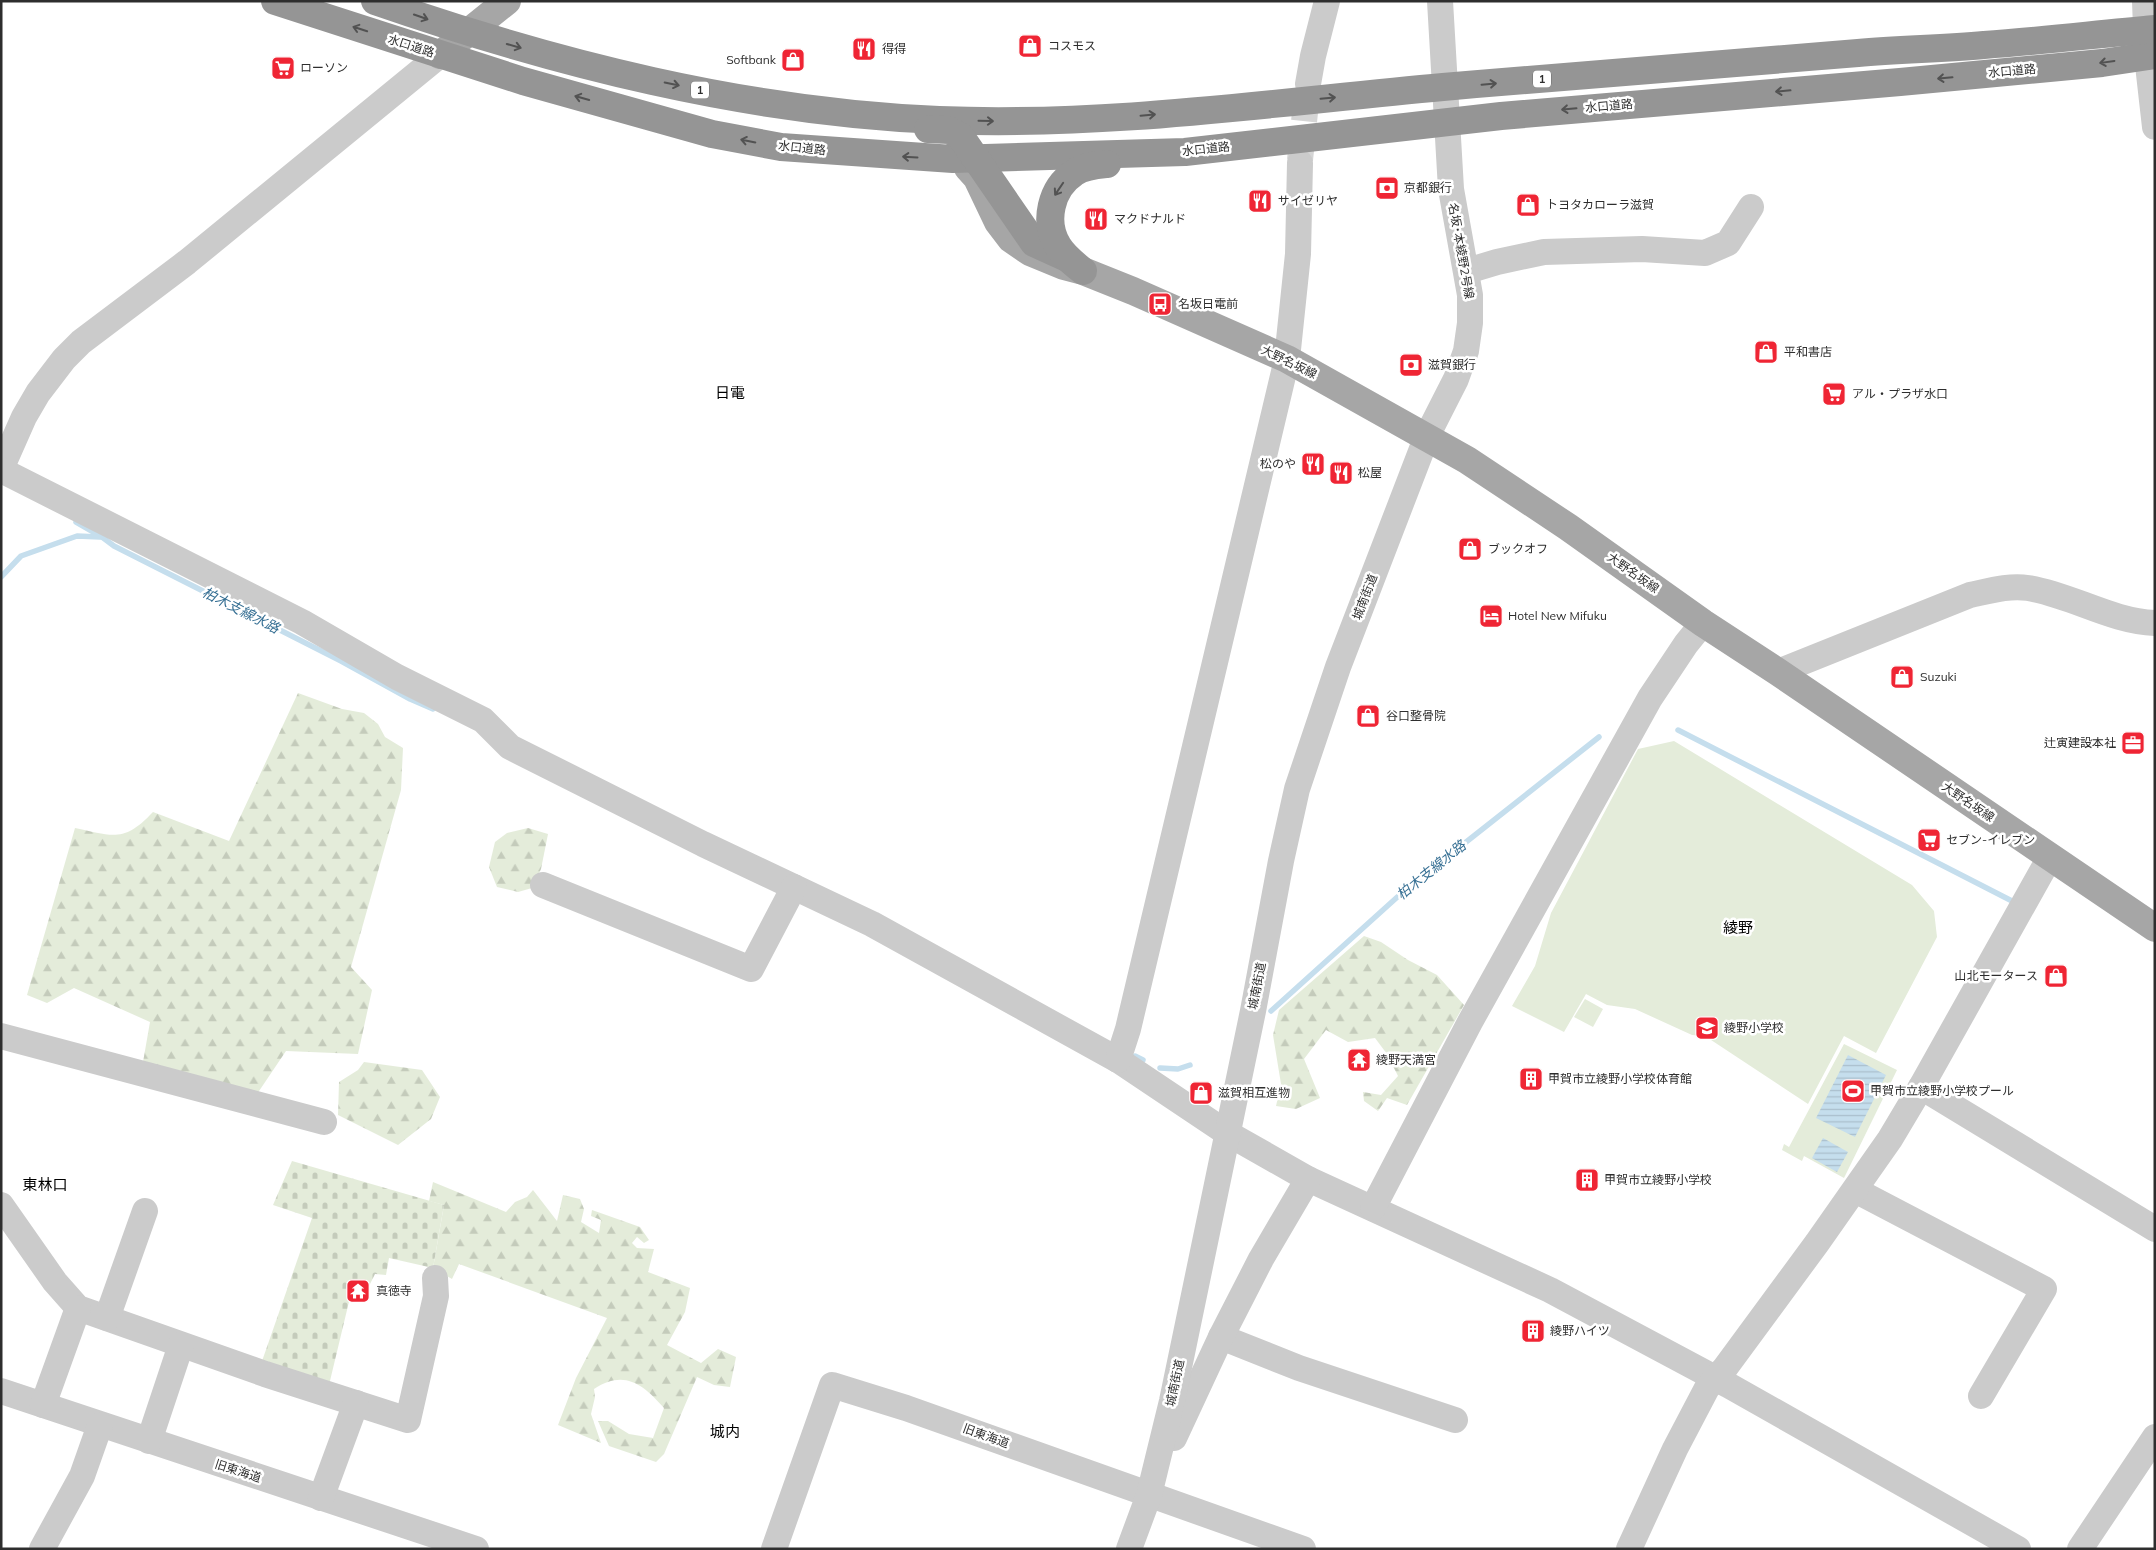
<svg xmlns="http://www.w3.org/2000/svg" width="2156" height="1550" viewBox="0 0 2156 1550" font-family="Mulish,'Noto Sans JP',sans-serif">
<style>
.grass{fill:#e4ecda}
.forest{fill:url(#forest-firs)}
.cemetery{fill:url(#cemetery-stones)}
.water{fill:url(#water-rules)}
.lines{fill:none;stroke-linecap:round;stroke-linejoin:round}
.stream{stroke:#c5deed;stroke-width:5.5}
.minor-tunnel{stroke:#d5d5d5;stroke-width:26;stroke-dasharray:26 13;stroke-linecap:butt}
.minor{stroke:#cbcbcb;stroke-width:26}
.major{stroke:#a6a6a6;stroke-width:28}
.highway{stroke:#959595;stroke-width:28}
.oneway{stroke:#525252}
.labels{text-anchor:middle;stroke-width:5;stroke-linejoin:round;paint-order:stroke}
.shield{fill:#fff;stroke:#6d6d6d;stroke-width:1}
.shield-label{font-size:11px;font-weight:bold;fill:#2e2e2e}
.street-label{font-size:12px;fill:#2e2e2e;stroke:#fff}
.poi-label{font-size:12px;fill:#2e2e2e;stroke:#fff;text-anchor:start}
.water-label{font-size:14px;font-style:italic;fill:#377094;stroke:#fff}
.quarter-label{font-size:15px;fill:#000;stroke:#fff}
</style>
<defs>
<pattern id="forest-firs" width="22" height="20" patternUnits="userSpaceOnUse" patternTransform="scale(1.25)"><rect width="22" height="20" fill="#e4ecda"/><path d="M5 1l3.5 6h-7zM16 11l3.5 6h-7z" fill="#c4cbbb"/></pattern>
<pattern id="cemetery-stones" width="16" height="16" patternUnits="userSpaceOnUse" patternTransform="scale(1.25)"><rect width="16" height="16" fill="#e4ecda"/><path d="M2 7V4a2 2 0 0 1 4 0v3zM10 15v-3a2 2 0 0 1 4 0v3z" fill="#c4cbbb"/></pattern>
<pattern id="water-rules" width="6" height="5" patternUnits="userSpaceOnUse" patternTransform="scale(1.25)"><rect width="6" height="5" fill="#c5deed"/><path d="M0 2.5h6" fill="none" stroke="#aabfcc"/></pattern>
</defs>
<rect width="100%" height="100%" fill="#fff"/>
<g class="grass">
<polygon points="1674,741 1912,885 1934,911 1937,937 1876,1053 1844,1036 1808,1104 1705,1036 1692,1035 1635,1009 1607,1005 1586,994 1564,1032 1512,1006 1535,966 1551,913 1638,749"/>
<polygon points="1585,999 1603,1009 1593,1027 1574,1017"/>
<polygon points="1844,1044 1897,1070 1844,1178 1804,1156 1802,1161 1782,1150 1784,1144 1789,1147"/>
</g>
<g class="forest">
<path d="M298,693L342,709L364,713L378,724L385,737L403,748L401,790L351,967L372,990L358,1054L286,1051L253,1100L143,1062L150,1022L74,988L47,1003L27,995L75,828C113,836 124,843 153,812L229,841Z"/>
<polygon points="528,828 548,834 541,869 532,888 518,892 497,887 489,867 495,842 507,833"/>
<polygon points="1364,936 1381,942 1408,960 1437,975 1464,1005 1407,1105 1387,1098 1378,1111 1364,1101 1363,1092 1381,1095 1398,1076 1387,1054 1375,1038 1348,1042 1326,1030 1304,1059 1320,1098 1296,1109 1276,1106 1281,1084 1273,1035 1279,1010"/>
<polygon points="364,1062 422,1070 440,1097 431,1119 398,1145 338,1115 339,1082 358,1070"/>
<path d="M433,1182L506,1212L515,1202L527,1197L533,1190L557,1221L563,1195L580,1199L584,1209L581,1222L599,1233L601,1220L591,1216L592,1210L640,1227L649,1240L644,1243L637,1237L632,1243L637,1248L654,1249L648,1272L690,1288L685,1312L667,1345L701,1363L718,1349L736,1357L730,1387L714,1385L697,1377L664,1454L656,1462L609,1446L598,1421H608L629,1434L653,1438L664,1408C643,1384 624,1369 594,1389L595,1397L591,1414L601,1443L558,1425L576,1378L607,1318L459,1264L452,1279L433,1268L444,1205L429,1201Z"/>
</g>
<polygon class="cemetery" points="292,1161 444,1205 433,1268 389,1258 386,1275 375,1274 368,1288 353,1285 329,1385 261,1364 312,1218 273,1205"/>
<g class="water">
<polygon points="1848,1055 1886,1075 1855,1137 1816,1118"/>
<polygon points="1823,1138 1848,1152 1837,1172 1812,1158"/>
</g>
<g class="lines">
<g class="stream">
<polyline points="76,522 102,537 114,546 341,661 410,699 433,709"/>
<polyline points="1,577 21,556 77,536 100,537"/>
<polyline points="1678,730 2012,901"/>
<polyline points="1271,1011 1404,891 1599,737"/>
<polyline points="1135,1056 1143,1060"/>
<polyline points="1160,1068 1178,1069 1190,1065"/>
</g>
<polyline class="minor-tunnel" points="1300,160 1308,84"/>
<g class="minor">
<polyline points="2145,1 2147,56 2155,127"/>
<polyline points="1308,84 1313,56 1327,1"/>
<polyline points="1467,271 1497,262 1544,252 1642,249 1705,253 1728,243 1751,207"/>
<polyline points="1,469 24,417 38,393 64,359 81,342 187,262 440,55"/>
<polyline points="1,470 302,622 397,677 483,720 510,747 703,844 872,924 1118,1060 1227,1133 1308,1179 1550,1290 1728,1385 2018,1549"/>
<path d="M1778,672L1970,595C1989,591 2009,585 2028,588C2072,595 2110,621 2155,623"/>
<polyline points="543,885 751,969 794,887"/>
<polyline points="1,1036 324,1122"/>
<polyline points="1118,1060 1128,1029 1287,359 1298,254 1300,163"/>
<polyline points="1921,1087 2155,1229"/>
<polyline points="1855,1190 2044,1289 1981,1396"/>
<polyline points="1,1205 55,1282 78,1308 265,1374 408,1420 436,1296 435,1278"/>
<polyline points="1373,1208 1470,1022 1650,698 1686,644 1703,623"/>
<polyline points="107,1318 145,1211"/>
<polyline points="1221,1337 1299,1368 1455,1420"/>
<polyline points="1,1391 476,1549"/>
<polyline points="43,1405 78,1308"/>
<polyline points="1174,1438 1221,1337 1261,1259 1308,1179"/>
<polyline points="149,1441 181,1345"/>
<polyline points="321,1498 356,1403"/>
<polyline points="42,1549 82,1476 100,1425"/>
<polyline points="774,1549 832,1385 906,1408 1303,1549"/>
<polyline points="1129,1549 1149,1495 1172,1401 1253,1011 1281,861 1297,789 1338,667 1427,436 1456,379 1466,351 1470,323 1470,295 1451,189 1440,1"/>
<polyline points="1629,1549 1675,1449 1707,1388 1725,1368 1817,1243 1890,1139 1921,1087 2050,857"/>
<polyline points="2080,1549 2155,1437"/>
</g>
<g class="major">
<polyline points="440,55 507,1"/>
<polyline points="968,168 977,178 998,222 1011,239 1030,252 1064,266 1083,271 1133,291 1287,359 1467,460 1568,527 1703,623 1778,672 2155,928"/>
</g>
<g class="highway">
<polyline points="275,1 523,81 712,134 781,147 953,159 1185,152 1501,116 1900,82 2102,63 2155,55"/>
<path d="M375,1C557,64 746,112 939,120C1108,127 1276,102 1443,87C1581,75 1719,64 1858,53C1900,49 1942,49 1984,45C2041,41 2098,34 2155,29"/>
<polyline points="928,129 949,130 961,137 1034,243 1067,258"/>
<path d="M1083,271C1073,263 1064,256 1058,246C1043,222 1051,188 1074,173C1083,166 1096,165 1107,164"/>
</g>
</g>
<defs><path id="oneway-shaft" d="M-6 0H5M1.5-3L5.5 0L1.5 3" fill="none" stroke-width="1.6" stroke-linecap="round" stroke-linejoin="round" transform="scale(1.25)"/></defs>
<g class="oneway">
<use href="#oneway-shaft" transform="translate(421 17) rotate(19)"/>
<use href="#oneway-shaft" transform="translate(360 29) rotate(-162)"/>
<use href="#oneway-shaft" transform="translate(514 46) rotate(16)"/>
<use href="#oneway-shaft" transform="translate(2107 62) rotate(172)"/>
<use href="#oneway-shaft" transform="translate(1945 78) rotate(175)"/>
<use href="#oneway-shaft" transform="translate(672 84) rotate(12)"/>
<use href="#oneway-shaft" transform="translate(1489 84) rotate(-5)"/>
<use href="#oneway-shaft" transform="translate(1783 91) rotate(175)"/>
<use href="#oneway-shaft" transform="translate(582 98) rotate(-164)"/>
<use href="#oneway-shaft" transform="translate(1328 98) rotate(-5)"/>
<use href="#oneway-shaft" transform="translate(1569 109) rotate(175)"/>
<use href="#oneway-shaft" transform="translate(1148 115) rotate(-5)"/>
<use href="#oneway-shaft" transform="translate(986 121) rotate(1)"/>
<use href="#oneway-shaft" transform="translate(748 141) rotate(-169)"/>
<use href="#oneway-shaft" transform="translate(910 157) rotate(-177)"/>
<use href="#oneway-shaft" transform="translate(1059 189) rotate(124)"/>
</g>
<defs>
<g id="shop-square" transform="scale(1.25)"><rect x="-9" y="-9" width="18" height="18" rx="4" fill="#ef2534" stroke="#fff"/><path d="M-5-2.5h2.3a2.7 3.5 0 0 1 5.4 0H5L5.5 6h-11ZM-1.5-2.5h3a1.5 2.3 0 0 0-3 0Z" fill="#fff"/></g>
<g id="restaurant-square" transform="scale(1.25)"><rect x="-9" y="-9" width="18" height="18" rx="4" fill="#ef2534" stroke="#fff"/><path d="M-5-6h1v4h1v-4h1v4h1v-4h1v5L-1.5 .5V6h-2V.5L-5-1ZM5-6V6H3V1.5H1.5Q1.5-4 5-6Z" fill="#fff"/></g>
<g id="supermarket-square" transform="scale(1.25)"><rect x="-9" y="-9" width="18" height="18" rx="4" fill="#ef2534" stroke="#fff"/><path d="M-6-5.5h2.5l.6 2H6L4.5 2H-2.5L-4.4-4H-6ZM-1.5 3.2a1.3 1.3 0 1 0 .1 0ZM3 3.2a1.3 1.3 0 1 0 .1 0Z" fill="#fff"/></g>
<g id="bank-square" transform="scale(1.25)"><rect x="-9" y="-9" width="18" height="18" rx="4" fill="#ef2534" stroke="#fff"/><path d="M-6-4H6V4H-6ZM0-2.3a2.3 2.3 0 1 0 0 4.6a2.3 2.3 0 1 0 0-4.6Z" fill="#fff"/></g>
<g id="bus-square" transform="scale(1.25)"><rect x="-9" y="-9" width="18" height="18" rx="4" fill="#ef2534" stroke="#fff"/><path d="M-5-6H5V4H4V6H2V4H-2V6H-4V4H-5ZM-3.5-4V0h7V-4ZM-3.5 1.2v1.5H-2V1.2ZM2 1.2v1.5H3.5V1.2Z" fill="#fff"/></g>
<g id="hotel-square" transform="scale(1.25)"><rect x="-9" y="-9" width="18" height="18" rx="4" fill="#ef2534" stroke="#fff"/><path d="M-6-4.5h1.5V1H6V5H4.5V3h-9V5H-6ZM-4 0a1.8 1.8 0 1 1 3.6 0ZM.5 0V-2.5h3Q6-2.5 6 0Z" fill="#fff"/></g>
<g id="office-square" transform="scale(1.25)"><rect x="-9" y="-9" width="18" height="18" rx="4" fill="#ef2534" stroke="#fff"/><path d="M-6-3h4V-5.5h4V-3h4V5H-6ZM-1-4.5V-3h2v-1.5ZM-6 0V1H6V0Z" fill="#fff"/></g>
<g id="school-square" transform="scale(1.25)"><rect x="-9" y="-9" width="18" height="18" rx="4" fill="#ef2534" stroke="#fff"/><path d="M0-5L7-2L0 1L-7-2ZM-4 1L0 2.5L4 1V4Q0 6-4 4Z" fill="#fff"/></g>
<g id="temple-square" transform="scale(1.25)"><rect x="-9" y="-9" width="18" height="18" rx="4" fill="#ef2534" stroke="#fff"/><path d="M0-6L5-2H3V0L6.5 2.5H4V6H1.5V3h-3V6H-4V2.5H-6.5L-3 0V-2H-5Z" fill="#fff"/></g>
<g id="building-square" transform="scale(1.25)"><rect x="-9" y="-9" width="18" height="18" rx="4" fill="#ef2534" stroke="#fff"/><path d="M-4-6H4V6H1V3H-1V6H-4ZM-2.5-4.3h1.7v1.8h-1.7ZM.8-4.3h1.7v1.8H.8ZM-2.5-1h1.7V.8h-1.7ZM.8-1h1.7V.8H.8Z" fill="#fff"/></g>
<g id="stadium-square" transform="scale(1.25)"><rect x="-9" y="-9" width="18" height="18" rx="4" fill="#ef2534" stroke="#fff"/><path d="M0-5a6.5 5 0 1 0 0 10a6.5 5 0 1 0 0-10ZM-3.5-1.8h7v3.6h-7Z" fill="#fff"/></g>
</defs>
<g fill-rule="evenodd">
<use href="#shop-square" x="1030" y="46"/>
<use href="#restaurant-square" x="864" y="49"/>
<use href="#shop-square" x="793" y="60"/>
<use href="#supermarket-square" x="283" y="68"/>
<use href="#bank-square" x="1387" y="188"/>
<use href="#restaurant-square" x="1260" y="201"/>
<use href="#shop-square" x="1528" y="205"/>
<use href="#restaurant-square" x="1096" y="219"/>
<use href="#bus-square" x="1160" y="304"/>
<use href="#shop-square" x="1766" y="352"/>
<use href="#bank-square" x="1411" y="365"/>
<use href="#supermarket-square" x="1834" y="394"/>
<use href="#restaurant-square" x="1313" y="464"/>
<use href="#restaurant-square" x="1341" y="473"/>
<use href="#shop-square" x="1470" y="549"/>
<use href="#hotel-square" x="1491" y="616"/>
<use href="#shop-square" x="1902" y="677"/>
<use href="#shop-square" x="1368" y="716"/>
<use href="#office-square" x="2133" y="743"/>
<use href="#supermarket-square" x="1929" y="840"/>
<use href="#shop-square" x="2056" y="976"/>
<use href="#school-square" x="1707" y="1028"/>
<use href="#temple-square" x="1359" y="1060"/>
<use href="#building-square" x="1531" y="1079"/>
<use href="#stadium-square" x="1853" y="1091"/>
<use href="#shop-square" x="1201" y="1093"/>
<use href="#building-square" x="1587" y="1180"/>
<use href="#temple-square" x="358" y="1291"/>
<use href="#building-square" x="1533" y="1331"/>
</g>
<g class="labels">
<g class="shield">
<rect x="1533" y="70.5" width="18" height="17" rx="4"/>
<rect x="691" y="81.5" width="18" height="17" rx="4"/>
</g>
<g class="shield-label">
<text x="1542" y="83">1</text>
<text x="700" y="94">1</text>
</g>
<g class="street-label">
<text transform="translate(411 46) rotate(18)" y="4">水口道路</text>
<text transform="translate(2012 71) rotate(-5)" y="4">水口道路</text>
<text transform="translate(1609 106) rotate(-5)" y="4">水口道路</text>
<text transform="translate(802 148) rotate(6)" y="4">水口道路</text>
<text transform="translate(1206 149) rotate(-6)" y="4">水口道路</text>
<text transform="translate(1461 251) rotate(80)" y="4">名坂･本綾野2号線</text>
<text transform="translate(1289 362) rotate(26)" y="4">大野名坂線</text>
<text transform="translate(1633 573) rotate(35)" y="4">大野名坂線</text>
<text transform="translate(1365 597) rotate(-69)" y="4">城南街道</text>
<text transform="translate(1968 802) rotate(34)" y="4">大野名坂線</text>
<text transform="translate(1257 986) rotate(-79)" y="4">城南街道</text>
<text transform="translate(1175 1383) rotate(-78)" y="4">城南街道</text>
<text transform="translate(986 1436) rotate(20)" y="4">旧東海道</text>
<text transform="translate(238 1471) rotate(18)" y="4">旧東海道</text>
</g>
<g class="poi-label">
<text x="1048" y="50">コスモス</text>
<text x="882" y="53">得得</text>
<text x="776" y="64" text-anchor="end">Softbank</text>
<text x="300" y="72">ローソン</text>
<text x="1404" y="192">京都銀行</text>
<text x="1278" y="205">サイゼリヤ</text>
<text x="1546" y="209">トヨタカローラ滋賀</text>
<text x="1114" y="223">マクドナルド</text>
<text x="1178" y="308">名坂日電前</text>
<text x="1784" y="356">平和書店</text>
<text x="1428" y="369">滋賀銀行</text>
<text x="1852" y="398">アル・プラザ水口</text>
<text x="1296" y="468" text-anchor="end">松のや</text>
<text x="1358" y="477">松屋</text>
<text x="1488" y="553">ブックオフ</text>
<text x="1508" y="620">Hotel New Mifuku</text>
<text x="1920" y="681">Suzuki</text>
<text x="1386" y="720">谷口整骨院</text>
<text x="2116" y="747" text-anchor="end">辻寅建設本社</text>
<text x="1946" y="844">セブン-イレブン</text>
<text x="2038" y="980" text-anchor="end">山北モータース</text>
<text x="1724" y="1032">綾野小学校</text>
<text x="1376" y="1064">綾野天満宮</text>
<text x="1548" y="1083">甲賀市立綾野小学校体育館</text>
<text x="1870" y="1095">甲賀市立綾野小学校プール</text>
<text x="1218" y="1097">滋賀相互進物</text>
<text x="1604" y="1184">甲賀市立綾野小学校</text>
<text x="376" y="1295">真徳寺</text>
<text x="1550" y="1335">綾野ハイツ</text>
</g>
<g class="water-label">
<text transform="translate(241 610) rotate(27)" y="5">柏木支線水路</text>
<text transform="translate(1431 870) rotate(-39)" y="5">柏木支線水路</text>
</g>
<g class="quarter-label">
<text x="730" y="398">日電</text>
<text x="1738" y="933">綾野</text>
<text x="45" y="1190">東林口</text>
<text x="725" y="1437">城内</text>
</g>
</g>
<rect width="2156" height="1550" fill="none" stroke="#2e2e2e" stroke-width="5"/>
</svg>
